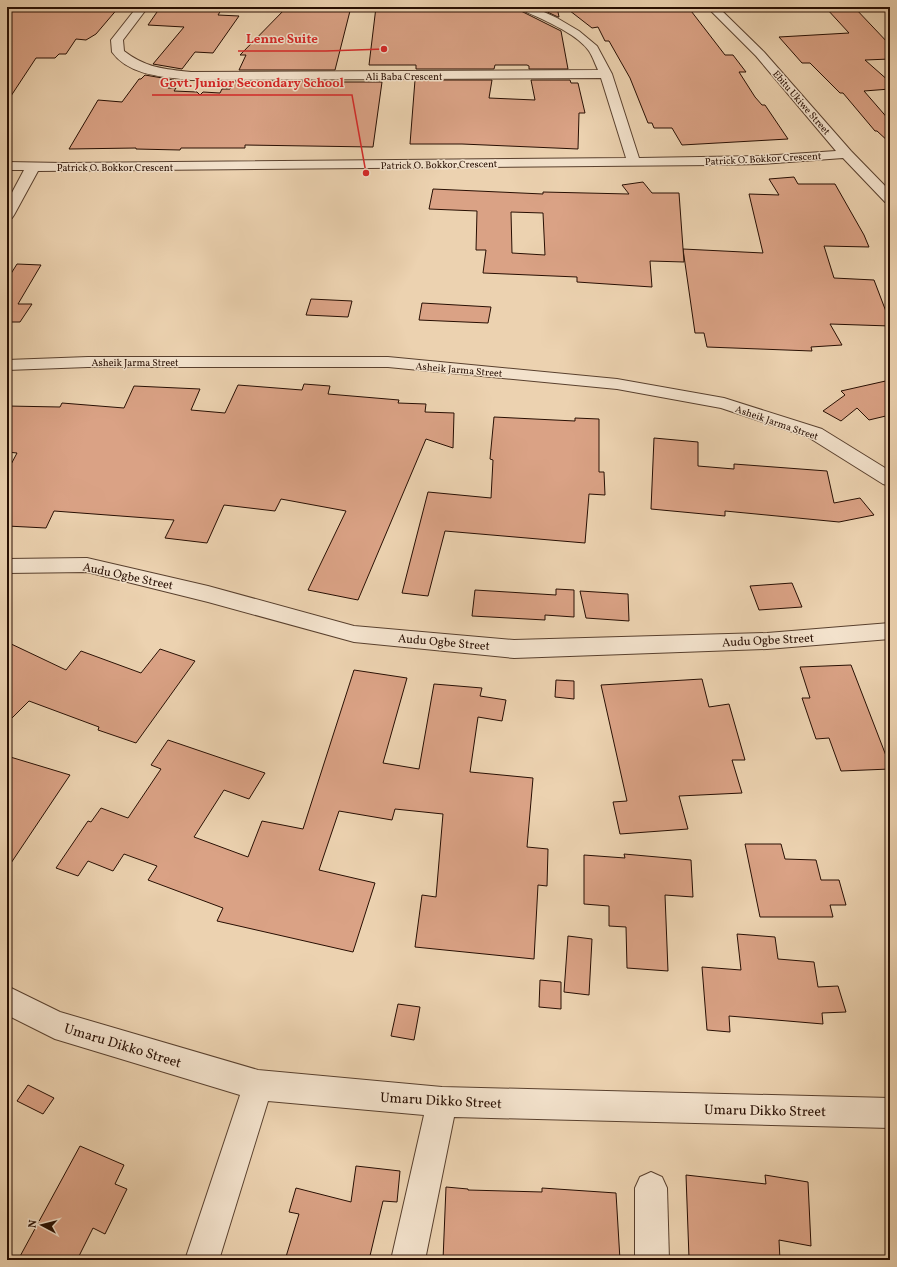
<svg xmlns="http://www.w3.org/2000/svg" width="897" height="1267" viewBox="0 0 897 1267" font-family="Vollkorn,serif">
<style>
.building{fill:#daa285;stroke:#280f03;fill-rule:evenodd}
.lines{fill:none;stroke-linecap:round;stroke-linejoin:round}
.minor-casing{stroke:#59402e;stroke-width:2}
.minor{fill:#f3e2cc;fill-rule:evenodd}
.labels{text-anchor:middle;stroke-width:3;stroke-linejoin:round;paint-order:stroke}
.far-street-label{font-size:10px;fill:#280f03;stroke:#f3e2cc}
.street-label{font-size:12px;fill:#280f03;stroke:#f3e2cc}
.near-street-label{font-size:14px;fill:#280f03;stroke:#f3e2cc}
.leader{fill:none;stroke:#d62828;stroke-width:1.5}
.callout-dot{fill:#d62828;stroke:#f3e2cc;stroke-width:1.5}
.callout-label{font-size:13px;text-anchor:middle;font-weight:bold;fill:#d62828;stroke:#f3e2cc;stroke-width:3;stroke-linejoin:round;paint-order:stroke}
</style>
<rect width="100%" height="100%" fill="#ecd2b0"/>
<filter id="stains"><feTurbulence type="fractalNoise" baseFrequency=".005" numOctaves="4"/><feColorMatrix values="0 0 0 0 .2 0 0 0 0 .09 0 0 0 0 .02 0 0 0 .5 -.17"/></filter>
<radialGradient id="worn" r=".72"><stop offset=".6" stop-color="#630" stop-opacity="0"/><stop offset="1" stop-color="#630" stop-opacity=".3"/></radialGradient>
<g class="building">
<polygon points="15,7 119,7 96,34 86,40 76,39 66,54 59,54 55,58 36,58 7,102 7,17"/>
<polygon points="201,7 223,7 218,15 239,16 213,53 195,52 182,69 153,64 184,27 148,25 157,12 160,9 198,10"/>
<polygon points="287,7 351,7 335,70 239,70 246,55 240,55"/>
<polygon points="376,7 518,7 519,10 561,31 568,69 529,69 529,66 527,65 495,65 494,69 416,69 416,65 369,65"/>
<polygon points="537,7 557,7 559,17 558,17"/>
<polygon points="565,7 688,7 725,55 733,55 746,72 739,72 755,97 762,105 765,105 788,139 682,145 672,128 654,128 652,123 648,123 630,78 609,41 605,41 598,27 592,28"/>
<polygon points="854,7 890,45 890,59 865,60 890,82 890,89 864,91 890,121 890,143 877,131 875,131 843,93 840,93 810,63 802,63 779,37 849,33 826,8"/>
<polygon points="145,75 174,80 168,88 176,88 174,91 197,92 200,95 203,92 220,93 222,89 230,89 234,81 332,81 332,82 382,82 373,147 245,145 245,148 181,148 180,150 136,149 136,148 69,149 98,100 122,102 139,79 141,79"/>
<polygon points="415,80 492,80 489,98 535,100 531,80 570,80 571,83 578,83 585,113 579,113 578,149 462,144 410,144"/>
<polygon points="794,177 798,184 835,184 864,235 869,247 824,246 834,278 874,280 890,322 890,326 830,324 842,345 811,347 812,351 707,347 704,333 695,333 683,249 763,253 749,194 779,195 769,179"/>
<path d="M643,182L652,193H679L684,262L650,261L652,287L577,282V277L483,273L486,250H476L477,211L429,209L433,189L543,194V192L629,194L622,185ZM511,212L543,213L545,255L512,253Z"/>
<polygon points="17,264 41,265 18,304 32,304 20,322 8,322 7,324 7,280"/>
<polygon points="311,299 352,301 348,317 306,315"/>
<polygon points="422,303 491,307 488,323 419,320"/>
<polygon points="890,380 890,415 869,420 857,408 841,421 823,411 845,395 841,391"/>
<polygon points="304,384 330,386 328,394 399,400 398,403 426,404 425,412 454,413 453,448 426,439 358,600 308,590 346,511 281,499 275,511 224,505 207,543 165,538 174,520 54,511 46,528 7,526 7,472 17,453 7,452 7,406 60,407 62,403 124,408 134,386 200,389 191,410 225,413 238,385 302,390"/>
<polygon points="494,417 575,421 575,418 599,419 599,472 604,472 605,495 589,494 585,543 445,531 428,596 402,593 428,492 491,498 493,460 490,459"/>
<polygon points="654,438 698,442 698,466 734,469 734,464 827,471 834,503 860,498 874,515 839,522 725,511 725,516 651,509"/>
<polygon points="792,583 802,607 759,610 750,586"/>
<polygon points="556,589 574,590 574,617 545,615 545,620 472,616 475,590 556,595"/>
<polygon points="580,591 628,594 629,621 586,618"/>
<polygon points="7,642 66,670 81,651 141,673 160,649 195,661 136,743 98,730 99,727 29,701 7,723"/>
<polygon points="851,665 890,766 890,769 841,771 829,738 816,739 802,698 810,698 800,667"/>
<polygon points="354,670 407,678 383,763 419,769 434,684 482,688 480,696 506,700 502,721 478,717 470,772 533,778 527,847 548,849 547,886 538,885 534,959 415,947 422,895 436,897 443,814 395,809 392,820 339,811 319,870 375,883 353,952 217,921 223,908 148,880 157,866 124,854 113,871 88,861 78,876 56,868 88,821 91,822 101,808 128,818 161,769 151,765 168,740 265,773 249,799 224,790 194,837 248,857 262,821 303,829"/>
<polygon points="702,679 709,707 729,704 745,760 732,760 742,793 679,796 688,829 620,834 613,802 627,801 601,685"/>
<polygon points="556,680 574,681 574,699 555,697"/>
<polygon points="7,756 70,775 7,869"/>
<polygon points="745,844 781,844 785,859 816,860 821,880 839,880 846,905 830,905 833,917 760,917"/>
<polygon points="624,854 691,860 693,897 665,895 668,971 627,968 626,927 609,926 609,906 584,904 584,855 625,858"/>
<polygon points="737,934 775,937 778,959 814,962 818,987 838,986 846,1012 822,1013 823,1024 729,1016 730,1032 707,1030 702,967 741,970"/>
<polygon points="568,936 592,939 589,995 564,992"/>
<polygon points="540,980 561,982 561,1009 539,1007"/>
<polygon points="398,1004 420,1007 414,1040 391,1036"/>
<polygon points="28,1085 54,1098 43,1114 17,1101"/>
<polygon points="80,1146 124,1165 115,1184 127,1189 105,1234 93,1228 77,1260 18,1260"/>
<polygon points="356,1166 400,1171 397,1202 383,1201 369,1260 285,1260 299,1214 289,1212 296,1188 351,1202"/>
<polygon points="686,1175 766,1184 765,1175 808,1182 811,1246 779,1240 780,1260 701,1260 689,1258"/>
<polygon points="446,1187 468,1189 468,1190 542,1192 542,1188 616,1193 620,1260 443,1260"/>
</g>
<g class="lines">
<g class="minor-casing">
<g id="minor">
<path d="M137,7H148L123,40L124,51C146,68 164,69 191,72L598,70C595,64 593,57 589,51C577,33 539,18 520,9L519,7H533L557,18L579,31L597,46L612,74L639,158L762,156L836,151L756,56L707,7H718L764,52L851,151L890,191V203L885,202L843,158L762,164L715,165L38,171L14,215L12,218L7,219V202L24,170H7V162L63,163L626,158L601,78L191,80C165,77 129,76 112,52L111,40Z"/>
<polygon points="88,357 388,357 617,379 724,398 822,429 890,471 890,486 883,484 808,437 721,408 617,389 388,367 88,367 7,370 7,360"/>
<polygon points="87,558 208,586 354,626 514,640 767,633 890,623 890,639 767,649 514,658 354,642 208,602 87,572 7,573 7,559"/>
<polygon points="7,986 60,1012 258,1070 442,1087 890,1098 890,1128 454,1117 425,1260 391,1260 424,1115 268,1101 219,1260 185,1260 240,1095 55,1039 7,1015"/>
<polygon points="651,1172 662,1177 667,1188 669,1260 635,1260 635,1188 640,1177"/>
</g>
</g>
<use href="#minor" class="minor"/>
</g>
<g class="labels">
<g class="far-street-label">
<text x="404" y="80">Ali Baba Crescent</text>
<text transform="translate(802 102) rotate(49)" y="4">Ebitu Ukiwe Street</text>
<text transform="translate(763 158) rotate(-3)" y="4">Patrick O. Bokkor Crescent</text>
<text transform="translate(439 164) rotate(-1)" y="4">Patrick O. Bokkor Crescent</text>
<text x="115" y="171">Patrick O. Bokkor Crescent</text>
<text x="135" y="366">Asheik Jarma Street</text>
<text transform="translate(459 369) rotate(5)" y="4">Asheik Jarma Street</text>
<text transform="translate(777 422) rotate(19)" y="4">Asheik Jarma Street</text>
</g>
<g class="street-label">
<text transform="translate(128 576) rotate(12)" y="4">Audu Ogbe Street</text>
<text transform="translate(768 640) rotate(-3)" y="4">Audu Ogbe Street</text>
<text transform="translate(444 642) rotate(5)" y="4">Audu Ogbe Street</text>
</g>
<g class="near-street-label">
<text transform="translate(123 1045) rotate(17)" y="5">Umaru Dikko Street</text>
<text transform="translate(441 1100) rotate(3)" y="5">Umaru Dikko Street</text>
<text transform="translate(765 1110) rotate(1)" y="5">Umaru Dikko Street</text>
</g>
</g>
<path class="leader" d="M384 49L326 51H238M366 173L352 95H152"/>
<g class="callout-dot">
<circle cx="384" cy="49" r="4"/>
<circle cx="366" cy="173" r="4"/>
</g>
<g class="callout-label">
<text x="282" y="43">Lenne Suite</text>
<text x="252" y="87">Govt. Junior Secondary School</text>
</g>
<rect width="897" height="1267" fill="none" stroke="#ecd2b0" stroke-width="24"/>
<rect x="8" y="8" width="881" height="1251" fill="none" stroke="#280f03" stroke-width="2"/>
<rect x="12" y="12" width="873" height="1243" fill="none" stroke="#280f03"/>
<g transform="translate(42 1225) rotate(277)" stroke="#f3e2cc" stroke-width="3" paint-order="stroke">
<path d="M0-3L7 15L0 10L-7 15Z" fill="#280f03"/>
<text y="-6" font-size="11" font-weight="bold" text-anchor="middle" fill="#280f03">N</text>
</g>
<rect width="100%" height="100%" filter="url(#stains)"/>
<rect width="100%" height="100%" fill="url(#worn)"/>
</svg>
